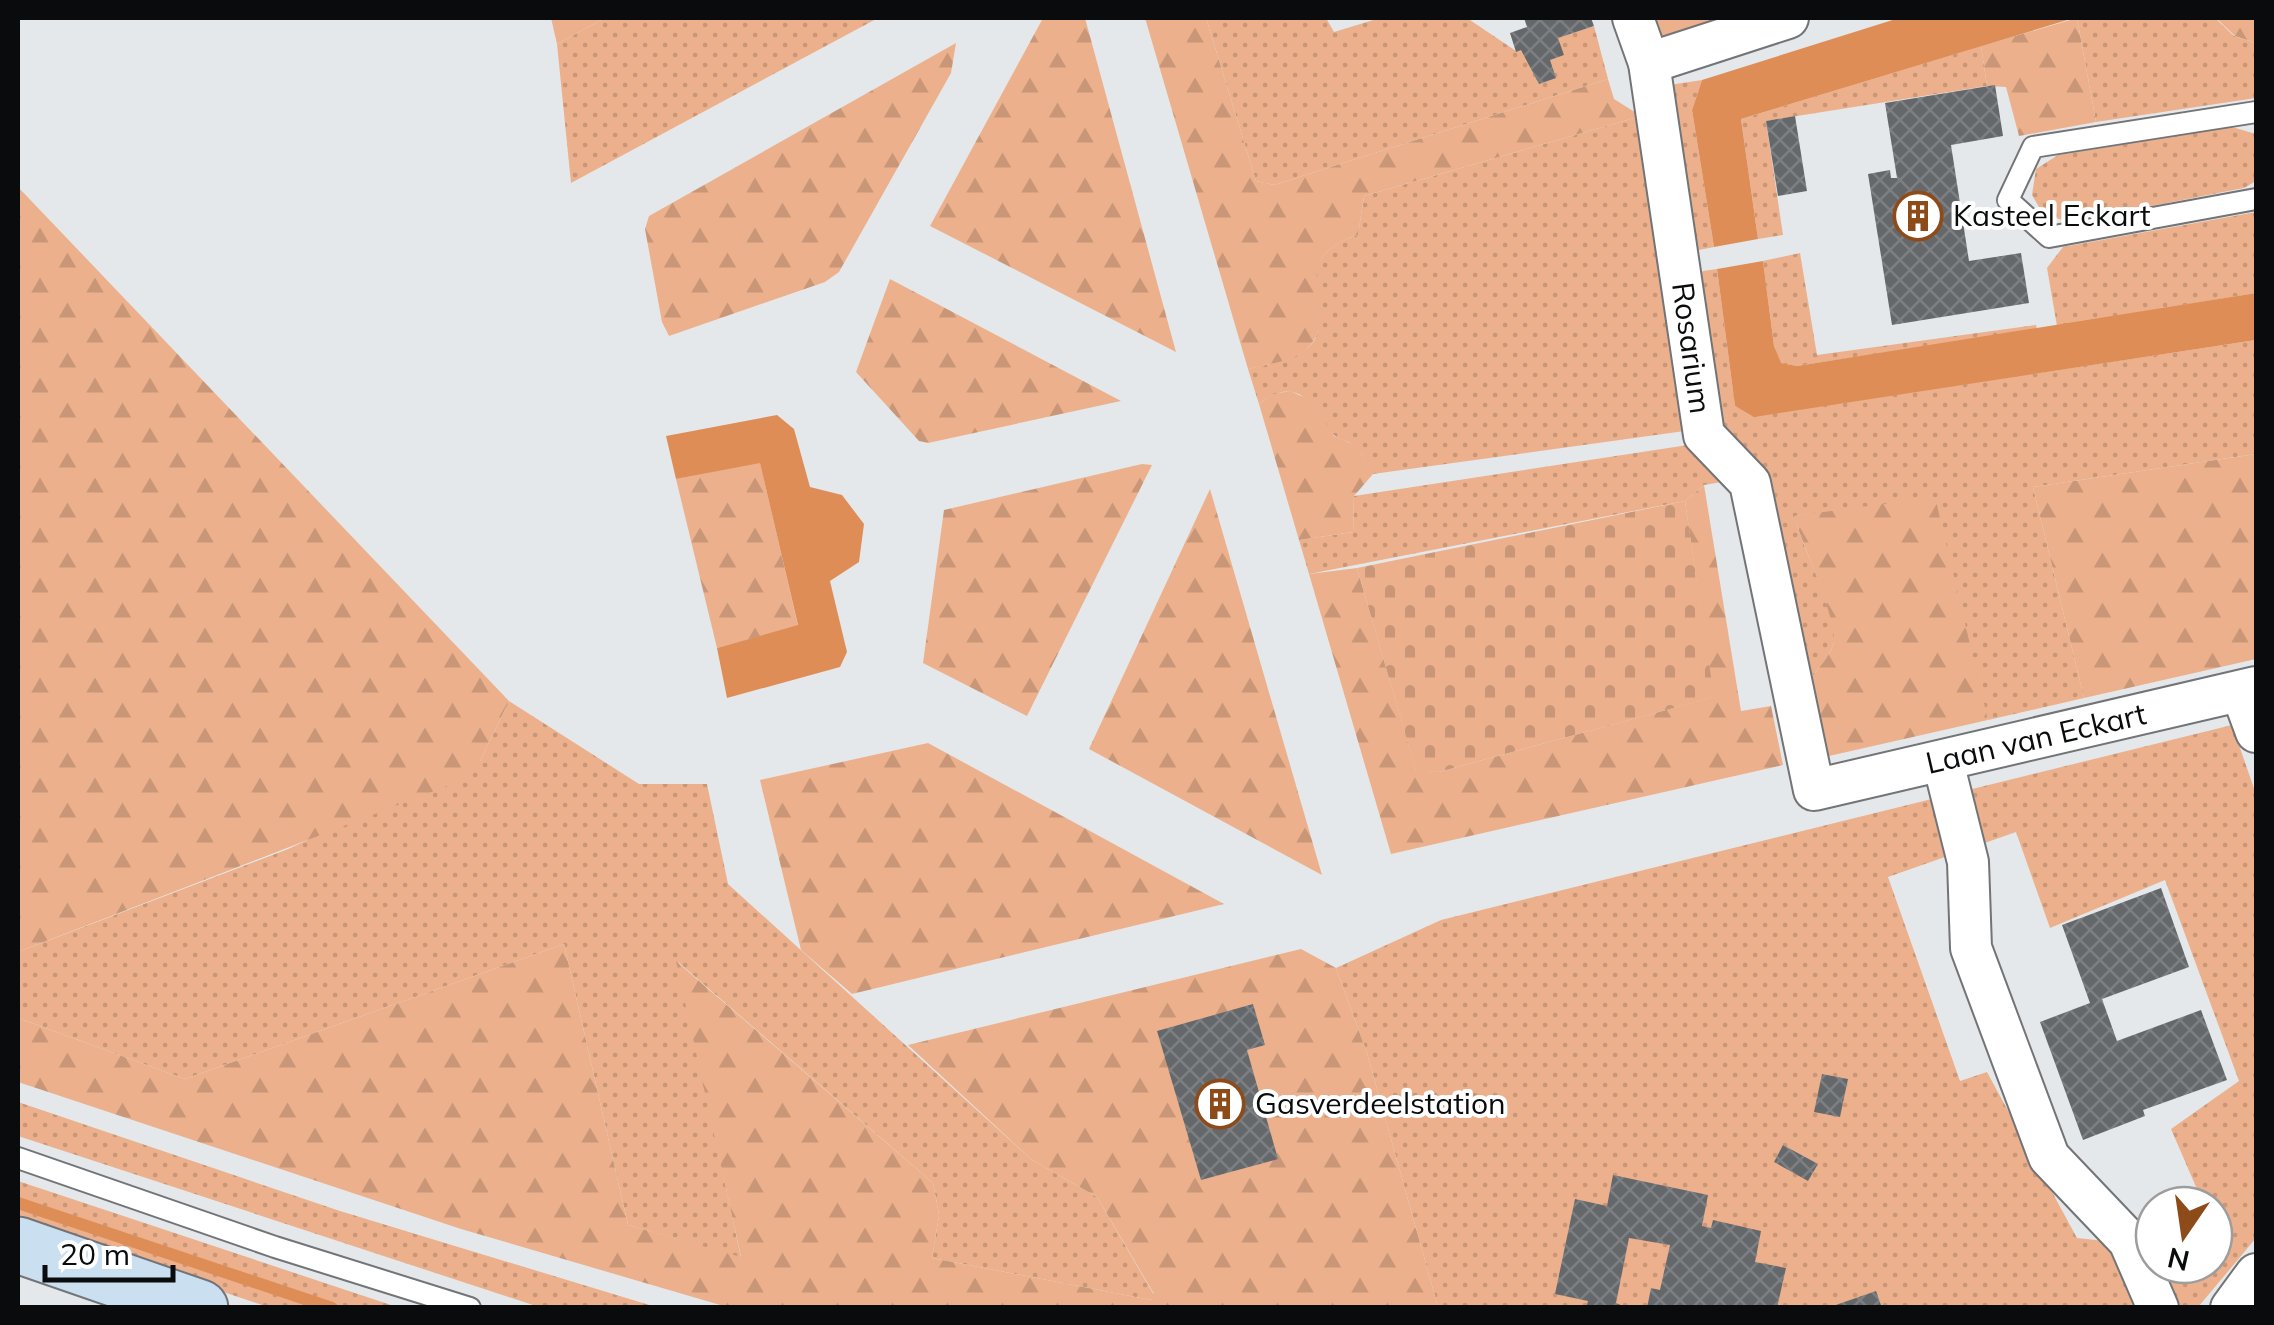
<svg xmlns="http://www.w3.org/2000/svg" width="2274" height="1325" viewBox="0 0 2274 1325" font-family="Mulish,sans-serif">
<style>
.grass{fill:url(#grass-dots)}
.forest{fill:url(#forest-firs)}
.cemetery{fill:url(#cemetery-stones)}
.water{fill:#df8d57}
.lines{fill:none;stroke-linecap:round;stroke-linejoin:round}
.stream{stroke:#df8d57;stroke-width:12}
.building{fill:url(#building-cross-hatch)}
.lane-casing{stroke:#727477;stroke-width:24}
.street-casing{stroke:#727477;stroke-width:44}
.secondary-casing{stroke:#727477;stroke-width:59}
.lane{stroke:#fff;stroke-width:20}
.street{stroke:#fff;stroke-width:40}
.secondary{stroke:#cadfef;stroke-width:55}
.labels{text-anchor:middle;stroke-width:8;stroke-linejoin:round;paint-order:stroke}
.poi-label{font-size:30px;fill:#0a0b0c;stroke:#fff;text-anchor:start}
.street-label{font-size:30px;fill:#0a0b0c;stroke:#fff}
</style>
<defs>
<pattern id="grass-dots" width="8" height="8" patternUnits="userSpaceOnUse" patternTransform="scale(2.5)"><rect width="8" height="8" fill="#ecb18c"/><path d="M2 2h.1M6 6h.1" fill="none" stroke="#c99778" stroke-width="1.8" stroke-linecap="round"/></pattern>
<pattern id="forest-firs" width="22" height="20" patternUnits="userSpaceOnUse" patternTransform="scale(2.5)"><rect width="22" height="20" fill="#ecb18c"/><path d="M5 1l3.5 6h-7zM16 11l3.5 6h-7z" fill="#c99778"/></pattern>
<pattern id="cemetery-stones" width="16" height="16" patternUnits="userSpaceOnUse" patternTransform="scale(2.5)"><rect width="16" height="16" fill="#ecb18c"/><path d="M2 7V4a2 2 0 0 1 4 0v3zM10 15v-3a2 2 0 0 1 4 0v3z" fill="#c99778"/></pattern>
<pattern id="building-cross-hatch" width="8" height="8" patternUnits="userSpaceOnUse" patternTransform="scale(2.5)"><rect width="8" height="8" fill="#65686b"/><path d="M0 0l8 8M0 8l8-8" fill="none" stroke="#7d7f82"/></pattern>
</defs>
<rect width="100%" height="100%" fill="#e4e8ea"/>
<g class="grass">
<polygon points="605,18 878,18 571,183 557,44"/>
<polygon points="1206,18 1326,18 1334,32 1380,18 1467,18 1516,51 1594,26 1608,79 1274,185 1256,181"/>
<polygon points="2077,18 2215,18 2234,36 2256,43 2256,98 2096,122"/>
<polygon points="1981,46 1987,86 1766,121 1783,235 1758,239 1741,119"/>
<polygon points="1702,80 1692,110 1714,247 1699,250 1687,245 1669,85"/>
<path d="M1641,116L1692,430L1373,474C1365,467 1365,456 1357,448C1350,440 1338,441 1331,432C1310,402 1298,375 1259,404L1248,369C1265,365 1285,362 1301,353C1350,325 1273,262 1358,235L1364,196Z"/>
<polygon points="2232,127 2256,134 2256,181 2244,188 2069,222 2043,214 2032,195 2036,169 2058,155"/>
<polygon points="2256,212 2256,293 2057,326 2047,268 2063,247"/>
<polygon points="1800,253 1817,355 2036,325 2037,329 1797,366 1780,363 1774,346 1763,261"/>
<path d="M1717,269L1735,406L1754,416L2256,340V454L2033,487L2084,698L1988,720L1979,691L1823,513L1795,516C1800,547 1843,620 1833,645C1829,657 1818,668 1811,679L1773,487L1719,421L1693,281L1703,271Z"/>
<polygon points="1701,443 1734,480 1704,485 1685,501 1309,574 1299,540 1353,532 1354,496"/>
<polygon points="509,701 639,784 707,784 728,884 1032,1160 1097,1197 1154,1295 1151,1300 932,1258 939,1215 933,1183 678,962 741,1258 628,1225 564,944 185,1079 18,1018 18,952 288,849 480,761"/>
<polygon points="2232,725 2256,794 2256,1238 2199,1306 2178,1307 2166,1265 2214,1265 2214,1205 2200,1205 2203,1203 2171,1129 2239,1081 2165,880 2050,928 2016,832 1888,877 1960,1081 1987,1072 2077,1238 2105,1241 2137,1307 1438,1307 1367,1053 1336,968 1441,920"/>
<polygon points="18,1102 340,1211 656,1307 539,1307 18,1136"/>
<polygon points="18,1181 397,1307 268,1307 18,1223"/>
</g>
<g class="forest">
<polygon points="551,18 605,18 557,44"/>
<polygon points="1043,18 1085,18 1176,352 930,226"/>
<path d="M1145,18H1206L1256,181L1274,185L1608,79L1614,99L1641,116L1364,196L1358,235C1278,261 1346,311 1307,349C1293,362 1266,364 1248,369Z"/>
<polygon points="1644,18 1748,18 1669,42 1650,35"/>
<polygon points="2077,18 2096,122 2019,136 2006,87 1987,86 1981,46"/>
<polygon points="2216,18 2256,18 2256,43 2235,36"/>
<polygon points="956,43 951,73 839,272 825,282 669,336 662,322 645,229 649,216"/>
<polygon points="18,187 509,701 480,761 460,781 18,952"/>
<polygon points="890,279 1121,401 928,443 919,441 856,372"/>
<polygon points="1290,391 1313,401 1334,436 1357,446 1373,474 1354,496 1353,532 1299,540 1259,404 1273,394"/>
<polygon points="2256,454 2256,659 2084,698 2033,487"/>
<polygon points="760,462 798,626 717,648 676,479"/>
<polygon points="1142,464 1152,465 1027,716 923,663 944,510"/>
<polygon points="1704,485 1741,711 1771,706 1783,765 1391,854 1309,574 1357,568 1416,770 1439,772 1713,697 1685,501"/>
<polygon points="1210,489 1322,875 1089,749"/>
<path d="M1935,497L1988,720L1829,756L1811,679C1818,668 1829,657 1833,645C1841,626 1801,542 1794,516Z"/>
<polygon points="928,743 1224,904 852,994 801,950 760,780"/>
<polygon points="564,944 628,1225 741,1257 676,961 933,1183 939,1215 932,1258 1151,1300 1154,1294 1097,1197 1032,1160 908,1045 1301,949 1336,968 1367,1053 1438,1307 727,1307 461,1229 18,1082 18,1018 185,1079"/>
</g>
<polygon class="cemetery" points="1685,501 1714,697 1439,772 1416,771 1357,568"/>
<g class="water">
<polygon points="1899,18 2074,18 1741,119 1758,239 1714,247 1692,110 1702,80"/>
<polygon points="1763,261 1774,346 1781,363 1797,366 2256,293 2256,340 1754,417 1735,406 1717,269"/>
<polygon points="777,415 794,429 810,487 842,495 864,524 859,562 830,581 847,652 840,667 727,698 717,648 798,625 760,463 676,479 666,436"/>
</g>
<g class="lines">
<polyline class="stream" points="18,1203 332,1308"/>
</g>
<g class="building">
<polygon points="1524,18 1591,18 1594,26 1558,38 1564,55 1550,60 1556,78 1539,84 1521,50 1516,52 1510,33 1527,27"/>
<polygon points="1995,85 2003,136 1951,145 1969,261 2021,253 2029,303 1892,325 1868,174 1890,170 1891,178 1897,178 1885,103"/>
<polygon points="1795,116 1807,191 1778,196 1766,121"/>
<polygon points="2161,888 2189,967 2102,999 2117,1041 2201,1010 2227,1080 2143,1110 2145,1116 2083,1140 2040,1022 2090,1003 2062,925"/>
<polygon points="1253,1004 1265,1045 1247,1050 1278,1159 1201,1180 1157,1031"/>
<polygon points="1822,1074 1848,1079 1840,1117 1814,1112"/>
<polygon points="1783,1145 1818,1164 1808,1181 1774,1162"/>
<polygon points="1613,1175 1708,1195 1702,1226 1711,1228 1713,1220 1761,1231 1755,1262 1786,1268 1777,1308 1647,1308 1651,1288 1660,1290 1670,1245 1629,1238 1616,1303 1628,1308 1586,1308 1588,1301 1555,1294 1575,1199 1607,1206"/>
<polygon points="1876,1291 1882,1308 1831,1308 1830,1307"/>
</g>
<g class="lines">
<g class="lane-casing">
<g id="lane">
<polyline points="2256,112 2033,147 2008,200 2049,237 2256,199"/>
<polyline points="18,1158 275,1247 470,1308"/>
</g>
</g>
<g class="street-casing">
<g id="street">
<polyline points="1633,18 1649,63 1704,435 1750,483 1814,790 2256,687"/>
<polyline points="1649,63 1788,18"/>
<polyline points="2241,691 2256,732"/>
<polyline points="1943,762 1968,862 1971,948 2049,1157 2129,1241 2158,1308"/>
<polyline points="2231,1308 2256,1274"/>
</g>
</g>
<g class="secondary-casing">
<polyline id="secondary" points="18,1245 200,1308"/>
</g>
<use href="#lane" class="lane"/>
<use href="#street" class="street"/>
<use href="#secondary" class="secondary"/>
</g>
<defs>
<g id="building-ring" transform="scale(2.5)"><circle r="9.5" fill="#fff" stroke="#8d4b1a" stroke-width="1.5"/><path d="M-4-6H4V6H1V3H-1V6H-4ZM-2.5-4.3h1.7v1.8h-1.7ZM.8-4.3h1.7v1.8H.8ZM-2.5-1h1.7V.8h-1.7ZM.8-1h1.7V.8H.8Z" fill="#8d4b1a"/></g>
</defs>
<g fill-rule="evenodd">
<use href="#building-ring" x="1918" y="216"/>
<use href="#building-ring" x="1220" y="1104"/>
</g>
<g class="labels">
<g class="poi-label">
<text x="1953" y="226">Kasteel Eckart</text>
<text x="1255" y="1114">Gasverdeelstation</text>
</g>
<g class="street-label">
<text transform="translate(1691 348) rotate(82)" y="10">Rosarium</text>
<text transform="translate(2036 739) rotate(-13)" y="10">Laan van Eckart</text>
</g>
</g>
<rect width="2274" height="1325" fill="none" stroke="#0a0b0c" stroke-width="40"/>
<g transform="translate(2184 1235) rotate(193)"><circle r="48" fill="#ffffff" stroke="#9d9d9e" stroke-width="2.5"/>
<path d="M0-8L18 38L0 25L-18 38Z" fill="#8d4b1a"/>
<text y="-15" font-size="28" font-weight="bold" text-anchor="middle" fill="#0a0b0c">N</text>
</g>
<path d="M45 1265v15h128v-15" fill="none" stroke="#0a0b0c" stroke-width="5"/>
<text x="60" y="1265" font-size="30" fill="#0a0b0c" stroke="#ffffff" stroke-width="8" paint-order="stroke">20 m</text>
</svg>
